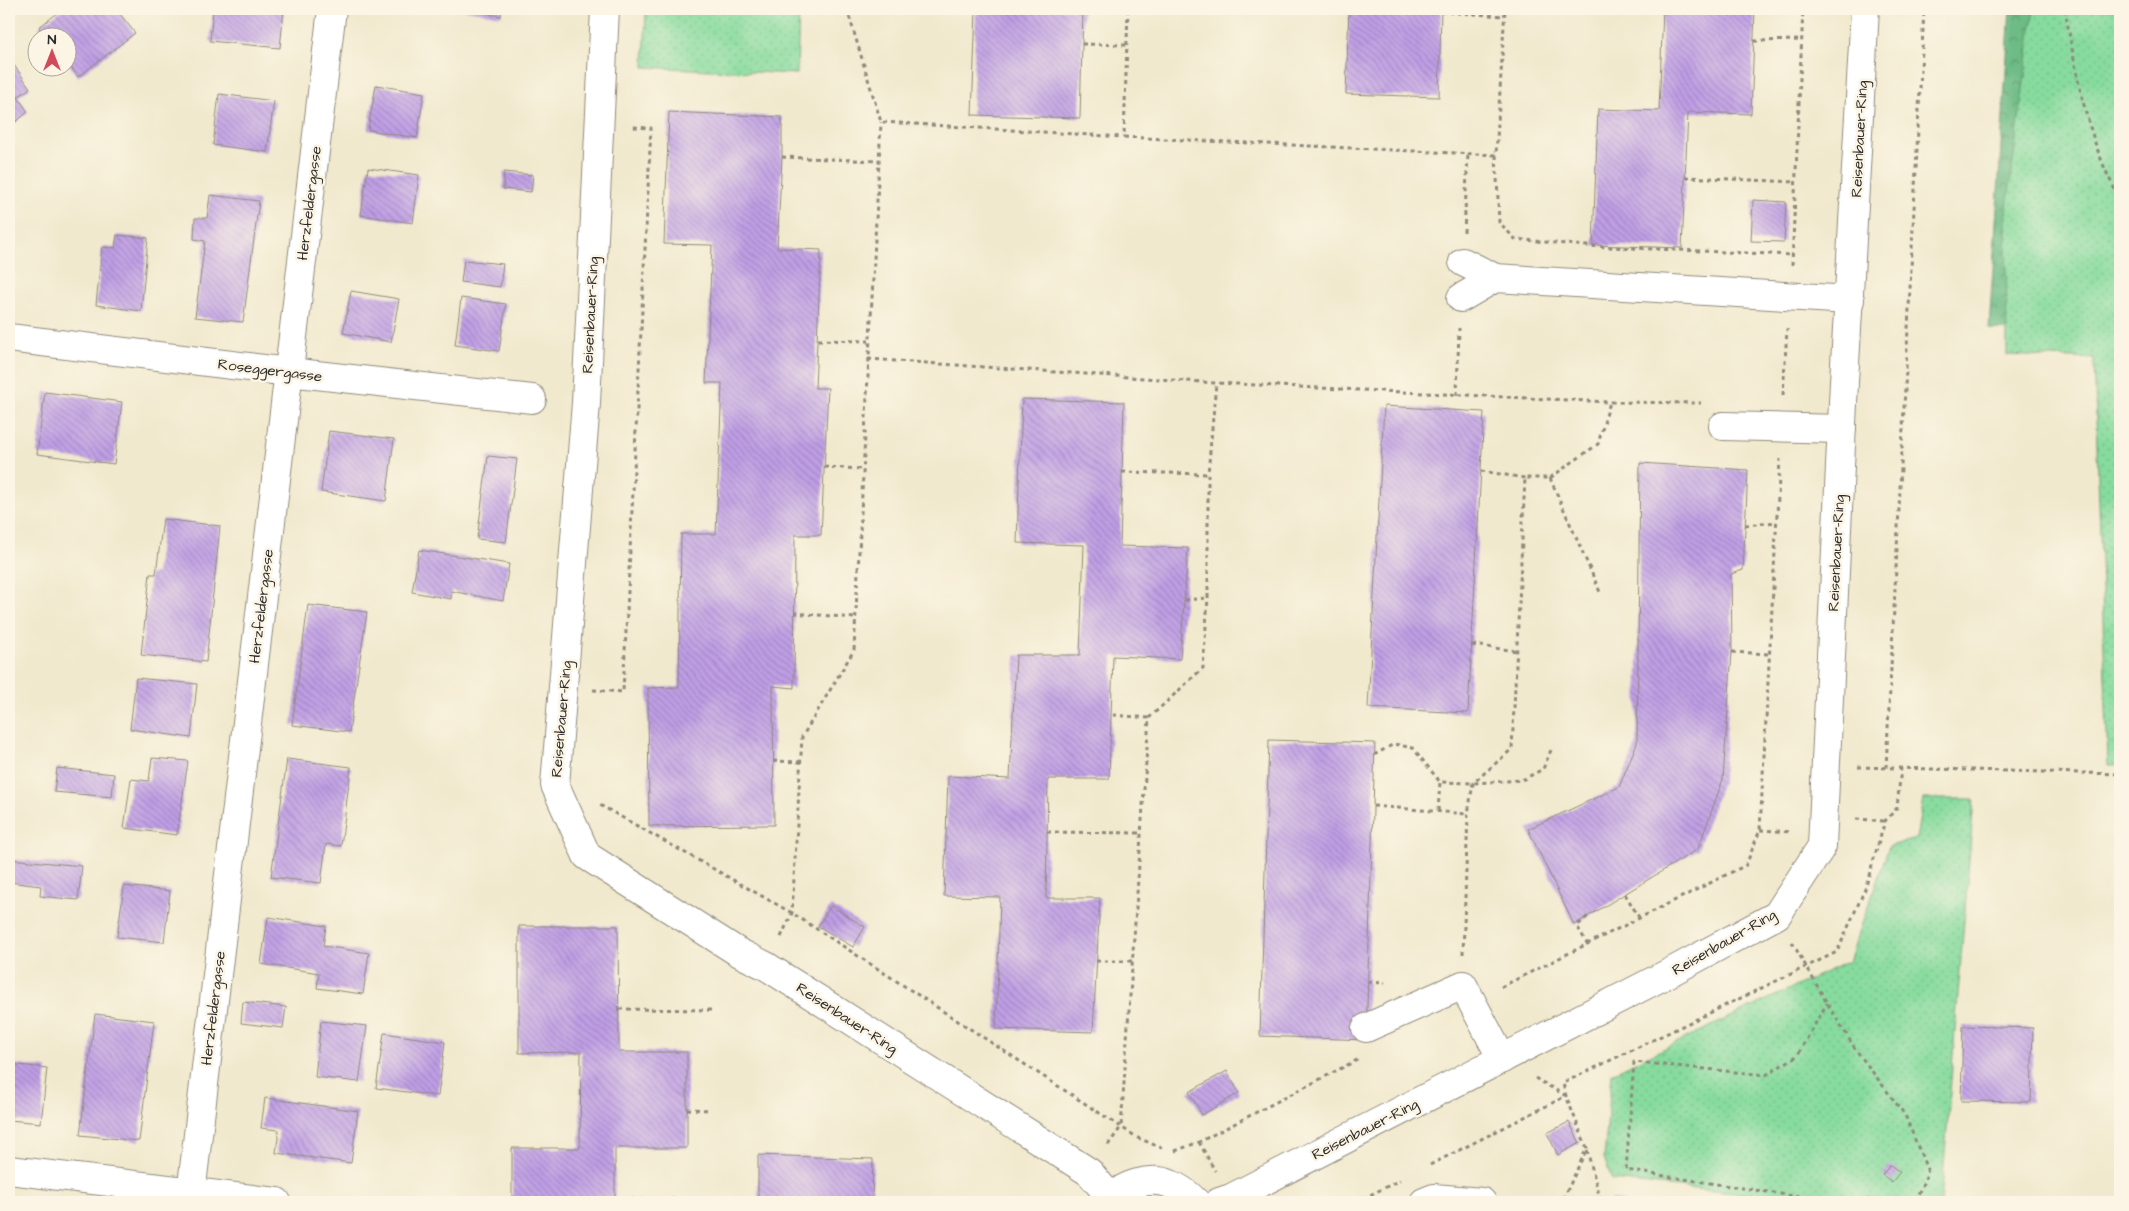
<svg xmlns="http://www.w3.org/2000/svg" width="2129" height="1211" viewBox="0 0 2129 1211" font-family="'Architects Daughter',sans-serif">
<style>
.forest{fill:url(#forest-crowns);stroke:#4c7358}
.park{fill:url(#park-dots);stroke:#598364}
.building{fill:url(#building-back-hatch)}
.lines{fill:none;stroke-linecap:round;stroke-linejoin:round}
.minor-casing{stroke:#8e8a7c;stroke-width:30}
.path{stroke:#8e8a7c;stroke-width:3;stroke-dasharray:4 4;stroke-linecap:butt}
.minor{stroke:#fff;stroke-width:28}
.labels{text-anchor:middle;stroke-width:5;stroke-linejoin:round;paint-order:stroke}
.street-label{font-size:15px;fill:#2b2b2b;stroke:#fcf5e5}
</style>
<defs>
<pattern id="forest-crowns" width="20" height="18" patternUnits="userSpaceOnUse" patternTransform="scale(1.25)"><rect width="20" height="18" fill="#6dbb85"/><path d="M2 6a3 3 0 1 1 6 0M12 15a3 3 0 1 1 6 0" fill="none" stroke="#5a986d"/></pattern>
<pattern id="park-dots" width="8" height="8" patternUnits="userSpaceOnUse" patternTransform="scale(1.25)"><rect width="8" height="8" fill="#87db9e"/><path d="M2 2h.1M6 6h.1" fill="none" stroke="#75bc88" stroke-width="1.8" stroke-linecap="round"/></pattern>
<pattern id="building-back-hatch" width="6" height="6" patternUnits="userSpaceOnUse" patternTransform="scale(1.25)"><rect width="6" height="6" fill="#c09fe6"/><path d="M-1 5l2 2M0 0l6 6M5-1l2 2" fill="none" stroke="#9c82bb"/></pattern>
</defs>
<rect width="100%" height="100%" fill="#fcf5e5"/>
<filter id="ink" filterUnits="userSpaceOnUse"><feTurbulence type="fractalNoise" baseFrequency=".02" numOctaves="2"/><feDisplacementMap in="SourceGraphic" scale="10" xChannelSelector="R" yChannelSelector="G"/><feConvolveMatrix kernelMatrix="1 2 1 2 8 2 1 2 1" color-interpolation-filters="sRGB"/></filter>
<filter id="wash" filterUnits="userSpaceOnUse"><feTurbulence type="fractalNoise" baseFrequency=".0096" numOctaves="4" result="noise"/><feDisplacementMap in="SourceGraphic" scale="20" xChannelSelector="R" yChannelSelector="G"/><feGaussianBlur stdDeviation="1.12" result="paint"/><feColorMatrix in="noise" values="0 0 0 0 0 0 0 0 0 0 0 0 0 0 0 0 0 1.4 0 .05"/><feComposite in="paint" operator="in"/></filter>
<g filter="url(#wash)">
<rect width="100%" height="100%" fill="#f1e9cd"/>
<polygon class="forest" points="2010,9 2042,9 2077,333 1989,329"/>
<g class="park">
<polygon points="646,9 799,9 797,74 644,67"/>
<polygon points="2034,9 2120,9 2120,765 2108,765 2094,359 2007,355 2006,215"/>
<polygon points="1923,799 1974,799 1941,1202 1816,1202 1612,1180 1604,1158 1612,1073 1849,961 1889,846 1916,839"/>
</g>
<g id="blocks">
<g class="building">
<polygon points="63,9 116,9 135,33 78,77 68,63 68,38 47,38 39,27"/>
<polygon points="213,9 284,9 280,48 210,41"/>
<polygon points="460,9 502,9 501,16"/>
<polygon points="976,9 1083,9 1080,118 972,115"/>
<polygon points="1349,9 1441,9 1439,97 1346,94"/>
<polygon points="1663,9 1755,9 1751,114 1688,112 1682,248 1593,245 1598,109 1659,111"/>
<polygon points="9,58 30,88 18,97 28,112 12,125 9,121"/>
<polygon points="376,85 424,93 417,138 368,130"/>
<polygon points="219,94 274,101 267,152 213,145"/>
<polygon points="669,112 782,117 782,157 777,248 821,250 815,388 828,388 821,535 795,535 794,688 773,686 774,825 649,826 648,688 679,687 681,534 716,534 722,383 706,383 712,245 664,244"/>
<polygon points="368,168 419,175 413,223 361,215"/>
<polygon points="504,172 533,175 531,192 503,189"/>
<polygon points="210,195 259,201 243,322 195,317 205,241 194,239 195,218 207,218"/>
<polygon points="1753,200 1786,202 1784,242 1751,241"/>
<polygon points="117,235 148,238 141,311 96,305 102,247 115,248"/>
<polygon points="464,260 503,264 500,287 461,282"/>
<polygon points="351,291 399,299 391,342 343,333"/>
<polygon points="461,298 506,304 499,351 455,345"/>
<polygon points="45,392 122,402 114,464 37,454"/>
<polygon points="1022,399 1124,402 1120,546 1188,548 1180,659 1113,656 1109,779 1048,779 1046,898 1100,898 1093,1032 996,1029 1000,897 944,896 948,776 1010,779 1016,655 1080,655 1084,545 1017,543"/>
<polygon points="1384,406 1484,412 1468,713 1368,708"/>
<polygon points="329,431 394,439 386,501 321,492"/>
<polygon points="488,456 517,459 506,542 477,539"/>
<polygon points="1640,463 1748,470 1743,570 1731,574 1732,652 1723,779 1698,849 1574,925 1528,829 1619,787 1637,743"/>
<polygon points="163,519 220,526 206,662 141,655 150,574 156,574"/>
<polygon points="419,550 509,564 503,601 451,591 451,599 412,592"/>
<polygon points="308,605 367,612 349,732 292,725"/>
<polygon points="136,678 197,684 191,738 130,729"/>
<polygon points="1269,740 1375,743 1366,1040 1260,1036"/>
<polygon points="152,758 188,761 177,835 124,828 131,779 149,781"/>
<polygon points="287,759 351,767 341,846 326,844 321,883 271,877"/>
<polygon points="57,768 114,774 112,797 54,792"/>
<polygon points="10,859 82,866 78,900 40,896 41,886 9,882"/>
<polygon points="124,886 170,891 164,942 117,937"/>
<polygon points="831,906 865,927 853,947 818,926"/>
<polygon points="268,917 326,926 323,946 369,953 363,994 317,988 319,973 261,964"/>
<polygon points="519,926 618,926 619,1052 687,1052 687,1148 615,1148 615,1202 512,1202 512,1148 580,1148 581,1052 519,1053"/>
<polygon points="243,1002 286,1007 283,1028 241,1023"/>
<polygon points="95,1014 154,1021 139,1141 80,1135"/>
<polygon points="321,1021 367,1026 359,1082 315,1077"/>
<polygon points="1963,1026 2033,1028 2031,1102 1961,1101"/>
<polygon points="384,1033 445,1042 438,1096 376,1088"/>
<polygon points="9,1064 47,1068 41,1123 9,1120"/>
<polygon points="1227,1071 1239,1093 1202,1115 1189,1092"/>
<polygon points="265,1098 358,1111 351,1163 276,1153 279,1130 261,1128"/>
<polygon points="1569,1122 1580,1143 1558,1155 1547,1133"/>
<polygon points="758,1155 873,1159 872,1202 758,1202"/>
<polygon points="1890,1165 1900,1172 1892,1182 1882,1175"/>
<polygon points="1611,1199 1623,1201 1623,1202 1611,1202"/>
<polygon points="2056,1199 2073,1201 2073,1202 2056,1202"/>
</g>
</g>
</g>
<g filter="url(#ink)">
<use href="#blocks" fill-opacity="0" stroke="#8e8a7c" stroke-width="1"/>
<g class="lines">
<g class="minor-casing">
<g id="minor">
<polyline points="605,9 586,403 555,785 587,856 738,952 766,966 1089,1172 1112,1199"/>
<polyline points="1463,262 1495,278 1850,300"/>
<polyline points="1461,298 1495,278"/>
<polyline points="9,338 289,372 532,399"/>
<polyline points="1723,426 1842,429"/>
<polyline points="1366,1028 1463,985 1502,1059"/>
<polyline points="9,1170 277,1202"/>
<polyline points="190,1202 332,9"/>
<path d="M1110,1202C1120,1184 1152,1176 1170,1184C1181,1188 1188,1194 1196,1202"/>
<polyline points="1219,1202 1231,1198 1667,974 1777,915 1822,846 1844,382 1865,9"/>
<polyline points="1424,1202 1434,1198 1482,1202"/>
</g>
</g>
<g class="path">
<polyline points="847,9 881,122 1124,137"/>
<polyline points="1128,9 1124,137 1496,155 1505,9"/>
<path d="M2065,9C2076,73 2087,141 2120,199"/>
<polyline points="1441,12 1505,16"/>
<polyline points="1754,41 1801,40"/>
<polyline points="1082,44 1127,45"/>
<polyline points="1496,155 1499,222 1515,239 1586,246 1793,255"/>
<polyline points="782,157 879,161"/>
<polyline points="1685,177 1796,182"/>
<polyline points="1464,232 1468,154"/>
<polyline points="1792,265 1803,9"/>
<polyline points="818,340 869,341"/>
<polyline points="868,359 1216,383 1610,402 1701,403"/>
<polyline points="1457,395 1459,328"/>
<polyline points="1783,395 1787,329"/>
<polyline points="824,467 863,469"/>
<polyline points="1481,471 1525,478"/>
<polyline points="1122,472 1208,474"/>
<polyline points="1550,478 1600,592"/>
<polyline points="1745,525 1777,522"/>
<polyline points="1185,600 1208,598"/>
<polyline points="794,613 855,618"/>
<polyline points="1472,645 1517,651"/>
<polyline points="1732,652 1770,654"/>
<polyline points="593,690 623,692 651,128 632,127"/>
<polyline points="1113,715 1149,718"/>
<polyline points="1374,755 1394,744 1413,748 1440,782 1473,783 1522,780 1543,769 1551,750"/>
<polyline points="773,761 802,762"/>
<polyline points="1858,767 2120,774"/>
<polyline points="1886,768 1924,9"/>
<polyline points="600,805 792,913 1121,1127 1138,1138 1162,1148"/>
<polyline points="1373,806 1468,814"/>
<polyline points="1438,811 1440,782"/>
<polyline points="1856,819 1885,821"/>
<polyline points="1760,830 1790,832"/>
<polyline points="1047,832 1141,833"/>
<polyline points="1625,894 1640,919"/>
<polyline points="781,937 792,913 802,737 854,650 881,122"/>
<polyline points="1792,942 1827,1003 1856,1050 1905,1115 1928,1172 1915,1201 1813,1199 1626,1170 1634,1062 1766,1075 1797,1056 1827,1003"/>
<polyline points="1588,945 1577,926 1588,916"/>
<polyline points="1463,954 1468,814 1473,783 1512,749 1525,478 1550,478 1598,444 1610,402"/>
<polyline points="1096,961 1133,961"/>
<polyline points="1368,982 1385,983"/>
<polyline points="1501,987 1746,865 1760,830 1780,459"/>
<polyline points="619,1009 715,1010"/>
<polyline points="1535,1078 1566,1096 1587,1148 1562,1202"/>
<polyline points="687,1109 711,1110"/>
<polyline points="1199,1142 1215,1171"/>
<polyline points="1108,1145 1121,1127 1149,718 1203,668 1208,598 1208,474 1216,383"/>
<polyline points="1587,1150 1601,1202"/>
<polyline points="1175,1151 1199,1142 1359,1059"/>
<polyline points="1430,1165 1566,1096 1563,1083 1837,952 1865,889 1885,821 1897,808 1901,768"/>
<polyline points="615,1199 709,1199"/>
<polyline points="1356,1202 1400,1180"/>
</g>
<use href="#minor" class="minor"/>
</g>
</g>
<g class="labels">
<g class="street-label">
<text transform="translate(1859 139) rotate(-87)" y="5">Reisenbauer-Ring</text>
<text transform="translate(309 203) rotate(-83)" y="5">Herzfeldergasse</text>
<text transform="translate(590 315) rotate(-87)" y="5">Reisenbauer-Ring</text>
<text transform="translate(270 370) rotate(7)" y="5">Roseggergasse</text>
<text transform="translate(1836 553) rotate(-87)" y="5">Reisenbauer-Ring</text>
<text transform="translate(261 606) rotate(-83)" y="5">Herzfeldergasse</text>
<text transform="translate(561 719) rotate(-85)" y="5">Reisenbauer-Ring</text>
<text transform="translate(1724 942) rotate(-30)" y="5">Reisenbauer-Ring</text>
<text transform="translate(213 1008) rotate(-83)" y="5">Herzfeldergasse</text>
<text transform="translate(847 1018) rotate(33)" y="5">Reisenbauer-Ring</text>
<text transform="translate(1365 1129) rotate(-27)" y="5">Reisenbauer-Ring</text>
</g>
</g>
<rect width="2129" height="1211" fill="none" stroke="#fcf5e5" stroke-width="30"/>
<g transform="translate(52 52)"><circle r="24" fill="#fcf5e5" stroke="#a8a49b"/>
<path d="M0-4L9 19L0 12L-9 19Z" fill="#d1495b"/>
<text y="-8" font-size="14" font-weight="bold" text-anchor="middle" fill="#2b2b2b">N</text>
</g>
</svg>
